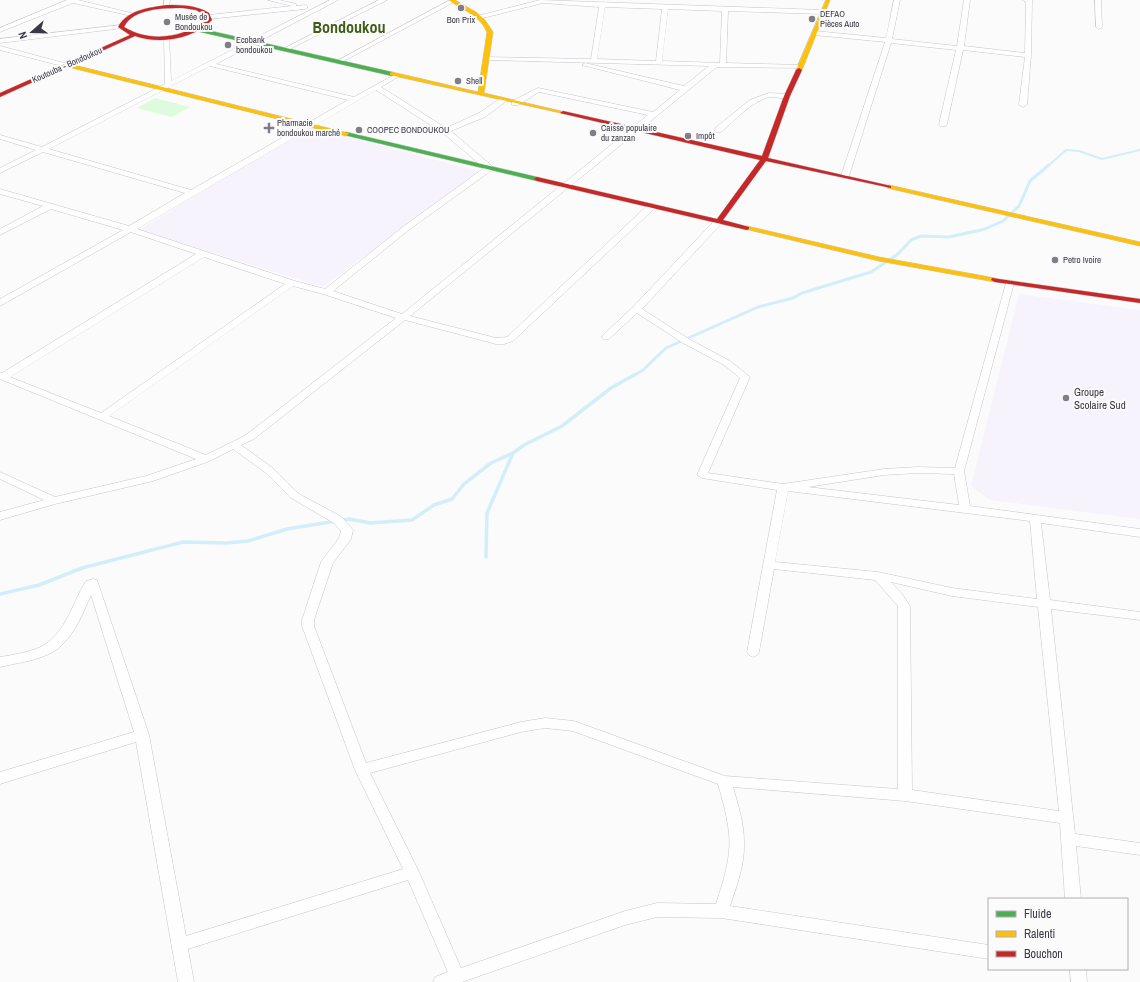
<svg xmlns="http://www.w3.org/2000/svg" width="1140" height="982" viewBox="0 0 1140 982" font-family="'Archivo Narrow',sans-serif">
<style>
.commercial{fill:#f7f3fd}
.built{fill:#f6f3fc}
.green{fill:#ddfbdd}
.lines{fill:none;stroke-linecap:round;stroke-linejoin:round}
.stream-far2{stroke:#d2eff9;stroke-width:2}
.stream-far1{stroke:#d2eff9;stroke-width:3}
.stream{stroke:#d2eff9;stroke-width:3.5}
.street-casing{stroke:#c7c5cb;stroke-width:1}
.fast-casing{stroke:#c7c5cb;stroke-width:1}
.slow-casing{stroke:#c7c5cb;stroke-width:1}
.jam-casing{stroke:#c7c5cb;stroke-width:1}
.street{fill:#fefefe;fill-rule:evenodd}
.fast{fill:#4caf50;fill-rule:evenodd}
.slow{fill:#ffc107;fill-rule:evenodd}
.jam{fill:#c62828;fill-rule:evenodd}
.poi-dot{fill:#7f7d85;stroke:#fbfbfb;stroke-width:1.5}
.labels{text-anchor:middle;stroke-width:4;stroke-linejoin:round;paint-order:stroke}
.far-poi-label{font-size:9px;fill:#3c3946;stroke:#fbfbfb;text-anchor:start}
.far-street-label{font-size:9px;fill:#3c3946;stroke:#fbfbfb}
.poi-label{font-size:11px;fill:#3c3946;stroke:#fbfbfb;text-anchor:start}
.far-town-label{font-size:16px;font-weight:bold;fill:#415c17;stroke:#fbfbfb}
</style>
<rect width="100%" height="100%" fill="#fbfbfb"/>
<polygon class="commercial" points="309,127 479,171 323,287 139,230"/>
<polygon class="built" points="1019,294 1140,310 1140,519 990,500 971,486"/>
<polygon class="green" points="155,98 190,107 172,117 137,108"/>
<g class="lines">
<polyline class="stream-far2" points="1048,166 1066,150 1079,151 1102,159 1140,150"/>
<polyline class="stream-far1" points="633,376 643,370 666,348 758,307 793,298 802,293 871,272 898,254 911,240 921,236 949,237 985,229 1003,221 1019,206 1030,181 1049,165"/>
<g class="stream">
<polyline points="486,557 487,513 513,453"/>
<polyline points="0,594 39,585 82,568 183,542 227,543 248,541 287,529 349,519 370,523 412,520 434,505 452,499 464,484 491,463 513,453 524,445 562,426 611,388 634,375"/>
</g>
<g class="street-casing">
<g id="street">
<polygon points="67,0 78,0 135,14 132,16 73,3 0,32 0,28"/>
<polygon points="164,0 170,0 169,8 164,7"/>
<polygon points="268,0 279,0 296,4 296,6 305,5 308,7 305,9 209,19 206,17 209,15 292,6"/>
<path d="M330,0H338L216,64L354,97L394,75H398V77L381,87L446,128L479,113L501,98H504L508,100L485,117L451,131L492,166V170L410,229L333,291L402,314L648,115L539,92L518,105H512V101L538,88L653,112L680,90L582,65L585,63L684,86L709,66L487,60L485,59V57L591,59L599,7L543,3L479,19L476,17L477,16L540,0L822,10L825,12L822,14L728,11L726,63L800,65L802,66V68L717,67L410,316L496,338L507,337L649,204H655V208L513,341L504,344H496L405,320L254,439L241,445L274,469L299,494L342,517L353,530L351,539L333,563L314,620V626L366,763L521,722L545,718L574,721L725,776L898,789V606L875,580L774,569L759,652L757,655L753,657L749,655L747,652L777,490L702,478L697,475L740,378L724,365L683,343L637,313L609,339H603L601,337L633,307L715,220H721L722,222L721,224L642,309L689,339L730,361L750,377L708,473L783,484L884,469L918,467L955,468L1006,283L1010,280L1014,283L964,471L970,506L1140,529V537L1041,523L1050,600L1140,612V620L1051,609L1075,834L1140,843V855L1076,846L1081,899H1065L1060,823L905,801L733,787C738,805 744,823 744,842C745,864 737,885 730,906L989,945V959L721,918L657,917L625,925L462,982H433L435,977L448,972L408,880L188,949L194,982H178L136,742L0,784V772L134,732L91,595C82,615 72,642 51,653C35,661 17,663 0,667V657C12,655 25,653 36,649C65,638 71,605 86,581L93,579L97,580L149,735L186,936L403,869L355,770L302,626V620L321,562L339,538L341,531L334,523L291,498L266,473L233,449L210,461L153,481L55,504L0,520V512L44,500L0,479V472L55,497L146,476L196,459L0,379V373H2L196,254L131,232L0,306V299L123,230L51,209L0,235V229L43,206L0,194V189L129,226L185,193L43,152L0,173V168L36,150L0,139V135L42,147L165,84L164,36L169,37L171,81ZM605,7L662,9L656,61L597,59ZM668,9L722,11L720,63L662,61ZM210,66L348,100L191,190L49,149ZM376,90L443,133L484,168L404,226L325,289L295,281L137,229ZM204,257L285,284L101,413L10,377ZM293,286L323,294L396,318L246,435L206,455L109,416ZM918,473L954,474L959,505L808,487L884,475ZM788,491L1030,521L1037,599L952,588L878,572L775,562ZM891,582L952,596L1038,607L1059,811L912,790L910,606L902,594ZM545,728L573,731L718,784C722,798 726,812 728,826C733,853 724,879 716,904L657,903L625,911L461,968L419,872L370,773L521,732Z"/>
<polygon points="379,0 387,0 286,51 281,50"/>
<polygon points="450,0 456,1 340,63 335,62"/>
<polygon points="894,0 900,0 892,39 957,46 964,0 970,0 964,46 1025,53 1026,2 1022,0 1032,0 1031,55 1027,105 1023,107 1019,105 1025,57 963,50 947,124 946,126 940,126 939,124 956,50 891,43 849,176 845,178 842,178 841,176 885,42 815,35 812,33 815,31 886,38"/>
<polygon points="1095,0 1101,0 1102,27 1099,29 1096,27"/>
<polygon points="121,25 124,27 123,28 0,43 0,39"/>
<polygon points="0,46 68,64 69,65 66,67 0,50"/>
<path d="M769,93L787,94L791,96C785,101 776,96 769,97C751,102 735,120 721,132H715V128L750,100Z"/>
<polygon points="1070,969 1086,969 1087,982 1071,982"/>
</g>
</g>
<g class="fast-casing">
<g id="fast">
<polygon points="198,28 392,72 395,74 392,76 196,31 195,30"/>
<polygon points="346,132 537,177 540,179 537,181 344,135 343,134"/>
</g>
</g>
<g class="slow-casing">
<g id="slow">
<path d="M449,0H455L476,12L485,20L493,32L484,93L565,112V114L390,75V73L392,72L478,92L487,32C479,14 463,11 449,0Z"/>
<polygon points="826,0 830,0 802,70 797,71 796,70"/>
<polygon points="66,63 348,133 349,134 346,136 64,66 63,65"/>
<polygon points="889,185 1140,242 1140,246 887,188 887,186"/>
<polygon points="747,226 879,257 995,278 999,280 995,282 879,261 745,229 745,227"/>
</g>
</g>
<g class="jam-casing">
<g id="jam">
<path d="M167,5C182,5 196,5 209,13L212,20C193,39 160,45 135,36L0,97V93L130,35L118,27C128,9 149,8 167,5ZM183,8L196,10L205,15L206,20C183,38 150,43 124,27C133,8 164,8 183,8Z"/>
<polygon points="799,68 802,70 790,96 768,158 891,186 891,188 766,161 723,220 749,227 749,229 747,230 537,181 534,179 537,177 717,219 760,160 560,113 563,111 762,156 784,96 796,70"/>
<polygon points="992,278 1140,299 1140,303 995,282 991,280"/>
</g>
</g>
<use href="#street" class="street"/>
<use href="#fast" class="fast"/>
<use href="#slow" class="slow"/>
<use href="#jam" class="jam"/>
</g>
<g class="poi-dot">
<circle cx="461" cy="8" r="4"/>
<circle cx="812" cy="19" r="4"/>
<circle cx="167" cy="22" r="4"/>
<circle cx="228" cy="45" r="4"/>
<circle cx="458" cy="81" r="4"/>
<path d="M267 122h4v4h4v4h-4v4h-4v-4h-4v-4h4z"/>
<circle cx="359" cy="130" r="4"/>
<circle cx="593" cy="133" r="4"/>
<circle cx="688" cy="136" r="4"/>
<circle cx="1055" cy="260" r="4"/>
<circle cx="1066" cy="398" r="4"/>
</g>
<g class="labels">
<g class="far-poi-label">
<text x="820" y="17">DEFAO<tspan x="820" dy="10">Pièces Auto</tspan></text>
<text x="175" y="20">Musée de<tspan x="175" dy="10">Bondoukou</tspan></text>
<text x="461" y="23" text-anchor="middle">Bon Prix</text>
<text x="236" y="43">Ecobank<tspan x="236" dy="10">bondoukou</tspan></text>
<text x="466" y="84">Shell</text>
<text x="277" y="126">Pharmacie<tspan x="277" dy="10">bondoukou marché</tspan></text>
<text x="601" y="131">Caisse populaire<tspan x="601" dy="10">du zanzan</tspan></text>
<text x="367" y="133">COOPEC BONDOUKOU</text>
<text x="696" y="139">Impôt</text>
<text x="1063" y="263">Petro Ivoire</text>
</g>
<g class="far-street-label">
<text transform="translate(67 65) rotate(-24)" y="3">Koutouba - Bondoukou</text>
</g>
<g class="poi-label">
<text x="1074" y="396">Groupe<tspan x="1074" dy="13">Scolaire Sud</tspan></text>
</g>
<g class="far-town-label">
<text x="349" y="33">Bondoukou</text>
</g>
</g>
<rect x="988" y="898" width="140" height="72" fill="#fbfbfb" stroke="#afadb3"/>
<rect x="996" y="911" width="20" height="6" fill="#4caf50" stroke="#afadb3"/>
<text x="1024" y="918" font-size="12" fill="#3c3946">Fluide</text>
<rect x="996" y="931" width="20" height="6" fill="#ffc107" stroke="#afadb3"/>
<text x="1024" y="938" font-size="12" fill="#3c3946">Ralenti</text>
<rect x="996" y="951" width="20" height="6" fill="#c62828" stroke="#afadb3"/>
<text x="1024" y="958" font-size="12" fill="#3c3946">Bouchon</text>
<g transform="translate(32 32) rotate(250)" stroke="#fbfbfb" stroke-width="3" paint-order="stroke">
<path d="M0-3L7 15L0 10L-7 15Z" fill="#3c3946"/>
<text y="-6" font-size="11" font-weight="bold" text-anchor="middle" fill="#3c3946">N</text>
</g>
</svg>
